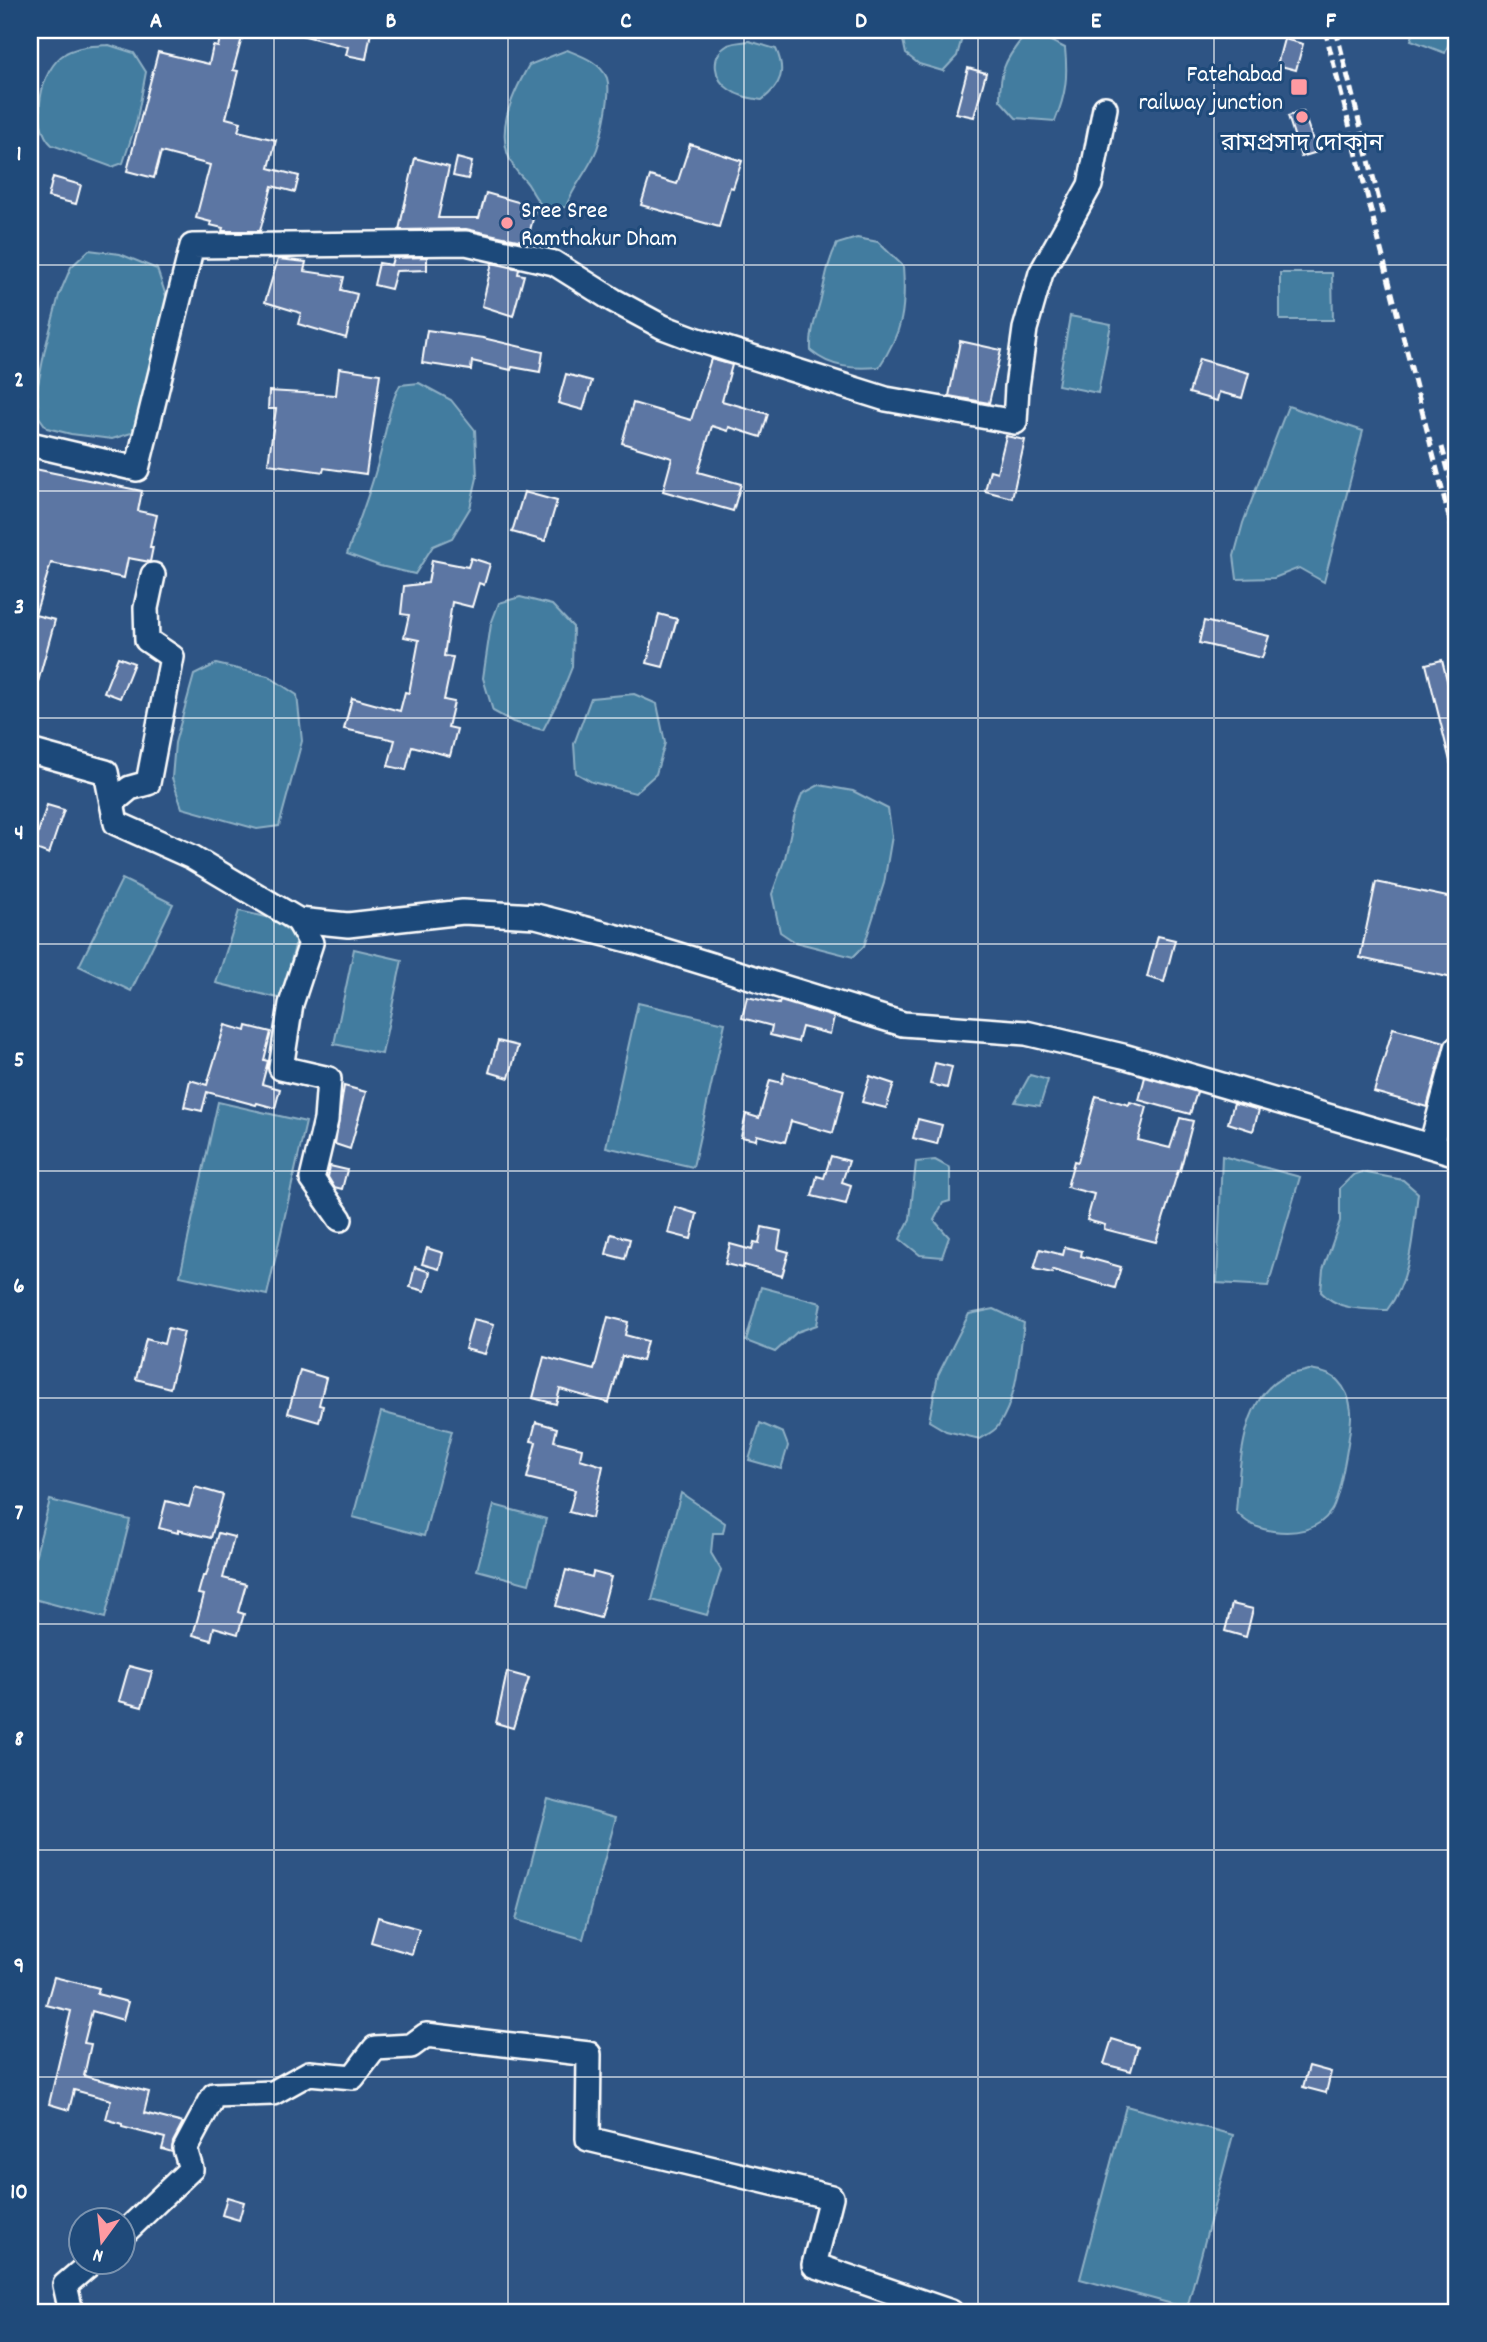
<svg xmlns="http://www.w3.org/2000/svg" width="1487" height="2342" viewBox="0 0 1487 2342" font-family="Dekko,'Noto Sans Bengali',sans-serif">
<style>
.water{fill:#437b9f;stroke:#8eb0c5;stroke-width:2}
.building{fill:#5c76a3;stroke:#fff;stroke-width:2}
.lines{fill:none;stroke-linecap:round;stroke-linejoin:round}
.street-casing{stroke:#fff;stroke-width:28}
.street{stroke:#1f4a7a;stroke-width:23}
.rail{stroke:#fff;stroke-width:5;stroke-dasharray:10 5;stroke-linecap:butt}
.grid{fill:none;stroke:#fff;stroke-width:2;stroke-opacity:0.55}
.poi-dot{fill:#ff9aa2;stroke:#1f4a7a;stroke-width:2.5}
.labels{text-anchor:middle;stroke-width:6;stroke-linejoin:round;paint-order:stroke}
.poi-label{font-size:24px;fill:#fff;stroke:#1f4a7a;text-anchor:end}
.neatline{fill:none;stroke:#fff;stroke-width:2.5}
.grid-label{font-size:23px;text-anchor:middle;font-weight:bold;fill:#fff}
</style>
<rect width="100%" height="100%" fill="#2e5484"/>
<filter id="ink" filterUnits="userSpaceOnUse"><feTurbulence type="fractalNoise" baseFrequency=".0143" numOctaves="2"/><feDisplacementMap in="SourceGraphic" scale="14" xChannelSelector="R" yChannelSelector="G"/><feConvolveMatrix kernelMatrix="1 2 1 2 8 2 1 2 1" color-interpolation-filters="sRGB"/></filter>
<g filter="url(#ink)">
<g class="water">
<polygon points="906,30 964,30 957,56 943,71 919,64 906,54 903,40"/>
<polygon points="1415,30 1454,30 1445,53 1411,40"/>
<path d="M1043,37L1065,48C1068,77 1066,94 1055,121L1016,118L1000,100C1000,72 1004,61 1022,39Z"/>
<path d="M749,41L776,49C786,71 782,84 762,100C751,98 740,97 730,90C714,80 709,56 728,45C734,42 742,42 749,41Z"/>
<path d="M109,45L134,53L146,72L136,124L123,163L112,167L52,145C30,125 39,69 66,53C79,46 94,46 109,45Z"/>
<path d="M567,50C582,56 600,62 607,78C612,93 602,134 597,149C589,170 573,186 566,207L544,208C535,199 535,196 529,186C525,179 519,175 515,169C492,135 512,95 529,65Z"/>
<path d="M857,238L878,242L903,266C906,309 903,331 879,367C854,369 831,368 811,351C810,333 815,320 820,302C825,282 827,263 837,244Z"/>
<polygon points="89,250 120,254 157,269 167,299 138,431 112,439 71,434 47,428 39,417 37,390 45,349 59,295 71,267"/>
<polygon points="1280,273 1332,273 1333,320 1280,320"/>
<polygon points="1070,316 1111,324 1098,393 1058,385"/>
<path d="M419,383L451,400L475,430L477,478L470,508L452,538L433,546L415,574L380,566L347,554C358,523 371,491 379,459C386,434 388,407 400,385Z"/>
<polygon points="1288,406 1363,431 1324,582 1299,568 1274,578 1237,579 1234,556 1243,523"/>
<polygon points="520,597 552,605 573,627 572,667 560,697 543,730 513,722 493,711 483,678 491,624 499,603"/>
<polygon points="216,664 268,676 297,695 302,741 279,826 257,829 182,808 172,778 175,743 194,675"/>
<polygon points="634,694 657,704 665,743 656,774 635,793 592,782 576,773 574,744 591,698"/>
<polygon points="819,785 853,791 888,809 892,836 884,883 864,946 853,957 795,942 780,932 772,894 785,858 794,817 802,794"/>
<polygon points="122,879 173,904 131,991 79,966"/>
<polygon points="239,911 271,918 297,937 282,999 216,983"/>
<polygon points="354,949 402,960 382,1054 334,1044"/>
<polygon points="638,1003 725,1023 693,1167 606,1147"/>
<polygon points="1030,1075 1048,1080 1040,1106 1015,1102"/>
<polygon points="218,1102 306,1122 267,1295 180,1276"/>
<polygon points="1222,1156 1300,1177 1268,1286 1217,1283"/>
<polygon points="935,1160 950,1168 950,1201 943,1203 934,1220 949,1237 942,1257 920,1255 900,1239 910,1219 916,1162"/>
<path d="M1362,1172L1403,1180L1418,1193C1413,1231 1412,1278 1387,1310C1363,1309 1339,1311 1321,1292L1323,1270L1340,1221V1188L1353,1175Z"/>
<polygon points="761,1287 821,1303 817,1325 797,1332 775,1352 746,1341"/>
<path d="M994,1309L1024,1323C1019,1356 1018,1398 998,1426C994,1432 986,1435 980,1439L946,1431L929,1421L938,1375L969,1314Z"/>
<path d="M1309,1370C1319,1372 1331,1373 1338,1381C1346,1389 1350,1401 1351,1411C1352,1427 1340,1498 1331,1511C1318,1531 1294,1534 1273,1531C1258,1529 1246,1524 1236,1511C1240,1469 1240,1394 1288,1375C1294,1373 1302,1372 1309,1370Z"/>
<polygon points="381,1412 452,1431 424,1536 353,1517"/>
<polygon points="760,1423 783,1433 788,1446 781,1469 749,1460"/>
<polygon points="681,1493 725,1523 723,1533 713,1533 711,1553 721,1570 707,1615 652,1600"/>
<polygon points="50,1500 130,1520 105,1618 30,1598 30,1577"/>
<polygon points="494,1505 546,1519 529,1584 477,1570"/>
<polygon points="548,1799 616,1817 583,1939 516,1920"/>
<polygon points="1126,2106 1233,2135 1187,2308 1080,2279"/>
</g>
<g class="building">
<polygon points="302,30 359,30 371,32 366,59 346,55 348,47 301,35"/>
<polygon points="221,33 242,38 233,70 238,71 226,118 241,122 238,131 276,140 269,168 299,176 295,192 272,186 260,231 222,231 223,228 210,225 211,222 196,218 210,165 161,152 154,178 127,171 158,52 209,64 213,46 218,47"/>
<polygon points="1284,39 1303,44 1296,70 1277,65"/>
<polygon points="968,68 986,73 974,117 956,113"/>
<polygon points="1303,111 1317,152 1301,157 1288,116"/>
<polygon points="690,144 742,161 733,188 730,187 719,227 641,205 650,176 677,184"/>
<polygon points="415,158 449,167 438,218 479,218 486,193 536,207 527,242 466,229 399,230"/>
<polygon points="457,158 472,162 468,179 453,176"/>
<polygon points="53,177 81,185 76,204 48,197"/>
<polygon points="427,257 427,270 396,271 391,289 374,285 379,263 391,265 393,258"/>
<polygon points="278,259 306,262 304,271 344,277 341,290 357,294 346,338 298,324 301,313 265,302"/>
<polygon points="492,263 519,269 518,274 524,275 513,316 482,306"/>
<polygon points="427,330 483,338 543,352 540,372 512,367 511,370 472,361 471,370 422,363"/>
<polygon points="960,341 1001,350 989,403 949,396"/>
<polygon points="711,359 732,365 722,401 768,414 761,437 729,427 728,431 712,426 698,472 741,484 733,511 663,491 672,458 622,443 633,403 691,420"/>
<polygon points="1199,359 1249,373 1242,398 1219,392 1217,401 1189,393"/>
<polygon points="339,368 380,374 366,474 324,468 323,472 268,464 276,409 268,409 269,391 336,395"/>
<polygon points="566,374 592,381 583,410 558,403"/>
<polygon points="1006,436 1025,440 1012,498 985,491 990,470 997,472"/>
<polygon points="30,468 142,491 138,511 157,515 150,547 153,547 150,562 128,558 124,578 51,563 35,615 55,620 35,693 30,692"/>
<polygon points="524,492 557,501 545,541 512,532"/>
<polygon points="471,558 490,564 484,585 479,583 472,607 452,602 444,656 453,657 444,700 454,702 448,727 457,729 450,756 412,746 406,770 388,766 395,740 344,729 352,698 400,711 405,692 409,693 419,640 404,637 409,615 401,614 404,586 428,583 432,560 468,567"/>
<polygon points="659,614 677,619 663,667 647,663"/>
<polygon points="1204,621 1269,636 1262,658 1199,643"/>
<polygon points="118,657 134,663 120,698 104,692"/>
<polygon points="1442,660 1457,720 1457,764 1451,765 1426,664"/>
<polygon points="47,805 64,810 49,854 33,848"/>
<polygon points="1376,882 1457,899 1457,979 1360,958"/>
<polygon points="1158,936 1175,940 1164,982 1147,977"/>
<polygon points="747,997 779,1004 780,1001 834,1017 830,1034 802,1027 798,1042 770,1035 772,1026 742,1018"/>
<polygon points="225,1025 246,1031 247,1026 271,1032 264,1060 268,1061 262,1084 280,1089 275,1108 257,1103 256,1105 207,1092 202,1111 184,1107 190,1080 207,1085"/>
<polygon points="1393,1028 1445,1042 1427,1107 1374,1092"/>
<polygon points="498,1041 518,1046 509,1078 489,1072"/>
<polygon points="935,1063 952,1067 947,1088 930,1084"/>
<polygon points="784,1073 844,1090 833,1133 791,1121 785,1142 757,1135 756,1140 741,1137 746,1114 759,1118 770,1080 782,1083"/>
<polygon points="870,1076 894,1084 886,1108 862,1102"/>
<polygon points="1145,1077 1197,1092 1190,1114 1139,1100"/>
<polygon points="344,1086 366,1092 350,1149 335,1144"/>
<polygon points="1096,1096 1129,1105 1130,1102 1147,1107 1138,1140 1170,1148 1180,1118 1193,1121 1180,1171 1178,1171 1156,1242 1104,1229 1105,1225 1087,1220 1094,1194 1067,1187 1074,1161 1078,1162"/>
<polygon points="1234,1103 1259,1110 1253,1131 1228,1123"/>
<polygon points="918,1119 942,1125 937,1144 913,1138"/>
<polygon points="831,1156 849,1161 842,1182 851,1185 846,1204 812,1196 817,1176 824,1178"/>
<polygon points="330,1166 347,1170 342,1189 334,1187 328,1177"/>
<polygon points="675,1207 697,1214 691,1239 668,1233"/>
<polygon points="762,1227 781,1231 778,1249 789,1252 782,1276 744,1265 743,1268 725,1264 730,1244 752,1250 754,1242 759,1243"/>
<polygon points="611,1234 630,1239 625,1259 606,1254"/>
<polygon points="1065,1247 1082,1251 1081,1256 1121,1267 1115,1288 1053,1270 1052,1273 1034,1269 1040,1249 1063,1255"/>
<polygon points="427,1248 443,1253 439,1269 422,1264"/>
<polygon points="415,1267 430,1272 425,1291 410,1287"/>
<polygon points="608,1317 628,1322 625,1335 647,1341 642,1361 622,1356 609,1403 560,1389 556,1404 533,1398 544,1357 594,1370"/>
<polygon points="473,1319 494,1324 485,1354 465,1349"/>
<polygon points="168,1328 184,1332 170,1388 136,1379 146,1339 164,1344"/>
<polygon points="300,1370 326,1378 319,1405 323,1406 319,1422 288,1413"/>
<polygon points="536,1422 557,1428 554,1441 582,1448 580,1459 603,1466 592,1518 569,1512 575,1490 527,1478 536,1442 531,1441"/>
<polygon points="195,1487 223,1495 211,1538 178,1530 178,1533 159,1528 166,1501 189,1507"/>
<polygon points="218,1533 234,1537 223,1578 246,1584 238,1612 244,1614 238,1634 214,1627 211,1640 193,1635 204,1595 198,1594 203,1576 206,1576"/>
<polygon points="566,1570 592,1577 593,1572 611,1577 600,1618 556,1606"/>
<polygon points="1232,1604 1253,1609 1246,1637 1225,1631"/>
<polygon points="129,1666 152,1672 142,1707 119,1701"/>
<polygon points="507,1672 529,1678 513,1728 496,1723"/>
<polygon points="378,1917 419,1929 412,1954 371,1942"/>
<polygon points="54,1977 99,1988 97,1994 128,2002 123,2020 92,2011 84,2043 91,2044 84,2076 149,2092 144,2113 183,2123 173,2142 172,2152 162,2149 165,2138 122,2127 122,2124 106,2119 111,2100 74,2090 69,2110 49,2104 71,2011 46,2005"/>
<polygon points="1112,2039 1138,2047 1131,2071 1104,2064"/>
<polygon points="1309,2066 1331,2072 1326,2093 1303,2087"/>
<polygon points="227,2197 244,2202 239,2220 222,2215"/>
</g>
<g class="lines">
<g class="street-casing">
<g id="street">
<polyline points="30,444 137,469 192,246 466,243 554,263 613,300 663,327 695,339 886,399 1015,422 1017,387 1025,329 1041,273 1090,185 1105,108"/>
<polyline points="30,751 106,772 116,823 192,857 298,920 348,925 463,912 536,916 640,943 903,1024 1026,1033 1123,1056 1457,1154"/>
<polyline points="112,803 130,788 148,783 172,657 147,640 146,608 153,575"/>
<polyline points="298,920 311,943 291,1004 281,1068 329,1079 326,1120 312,1179 340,1219"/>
<polyline points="1431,1146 1457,1048"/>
<polyline points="122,2235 191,2169 185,2149 214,2095 273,2093 309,2073 353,2077 375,2048 411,2046 426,2035 589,2054 588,2139 831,2197 814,2265 951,2312"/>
<polyline points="71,2312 65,2285 92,2262"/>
</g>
</g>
<use href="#street" class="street"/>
<g class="rail">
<polyline points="1325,30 1457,548"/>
<polyline points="1336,30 1383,216"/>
<polyline points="1442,447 1457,504"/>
</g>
</g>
</g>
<path class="grid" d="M274,30V2312M508,30V2312M744,30V2312M978,30V2312M1214,30V2312M30,265H1457M30,491H1457M30,718H1457M30,944H1457M30,1171H1457M30,1398H1457M30,1624H1457M30,1850H1457M30,2077H1457"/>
<g class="poi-dot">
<rect x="1290" y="78" width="18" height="18" rx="3.5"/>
<circle cx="1302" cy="117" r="7"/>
<circle cx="507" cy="223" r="7"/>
</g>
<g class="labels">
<g class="poi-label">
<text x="1283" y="81">Fatehabad<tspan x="1283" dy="28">railway junction</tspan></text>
<text x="1302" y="150" text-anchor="middle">রামপ্রসাদ দোকান</text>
<text x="521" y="217" text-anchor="start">Sree Sree<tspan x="521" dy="28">Ramthakur Dham</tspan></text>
</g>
</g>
<rect width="1487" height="2342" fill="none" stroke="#1f4a7a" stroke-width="77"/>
<g transform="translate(102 2241) rotate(195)"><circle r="33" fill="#1f4a7a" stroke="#7992af" stroke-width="2"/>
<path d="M0-5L12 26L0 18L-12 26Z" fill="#ff9aa2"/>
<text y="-10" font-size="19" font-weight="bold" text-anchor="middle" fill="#ffffff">N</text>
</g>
<rect x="38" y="38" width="1410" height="2266" class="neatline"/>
<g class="grid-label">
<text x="156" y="27">A</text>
<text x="391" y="27">B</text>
<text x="626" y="27">C</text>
<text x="861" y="27">D</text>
<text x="1096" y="27">E</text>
<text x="1331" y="27">F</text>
<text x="19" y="160">1</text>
<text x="19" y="386">2</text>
<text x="19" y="613">3</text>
<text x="19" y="839">4</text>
<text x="19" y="1066">5</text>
<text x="19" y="1292">6</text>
<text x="19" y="1519">7</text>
<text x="19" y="1745">8</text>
<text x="19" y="1972">9</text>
<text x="19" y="2198">10</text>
</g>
</svg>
